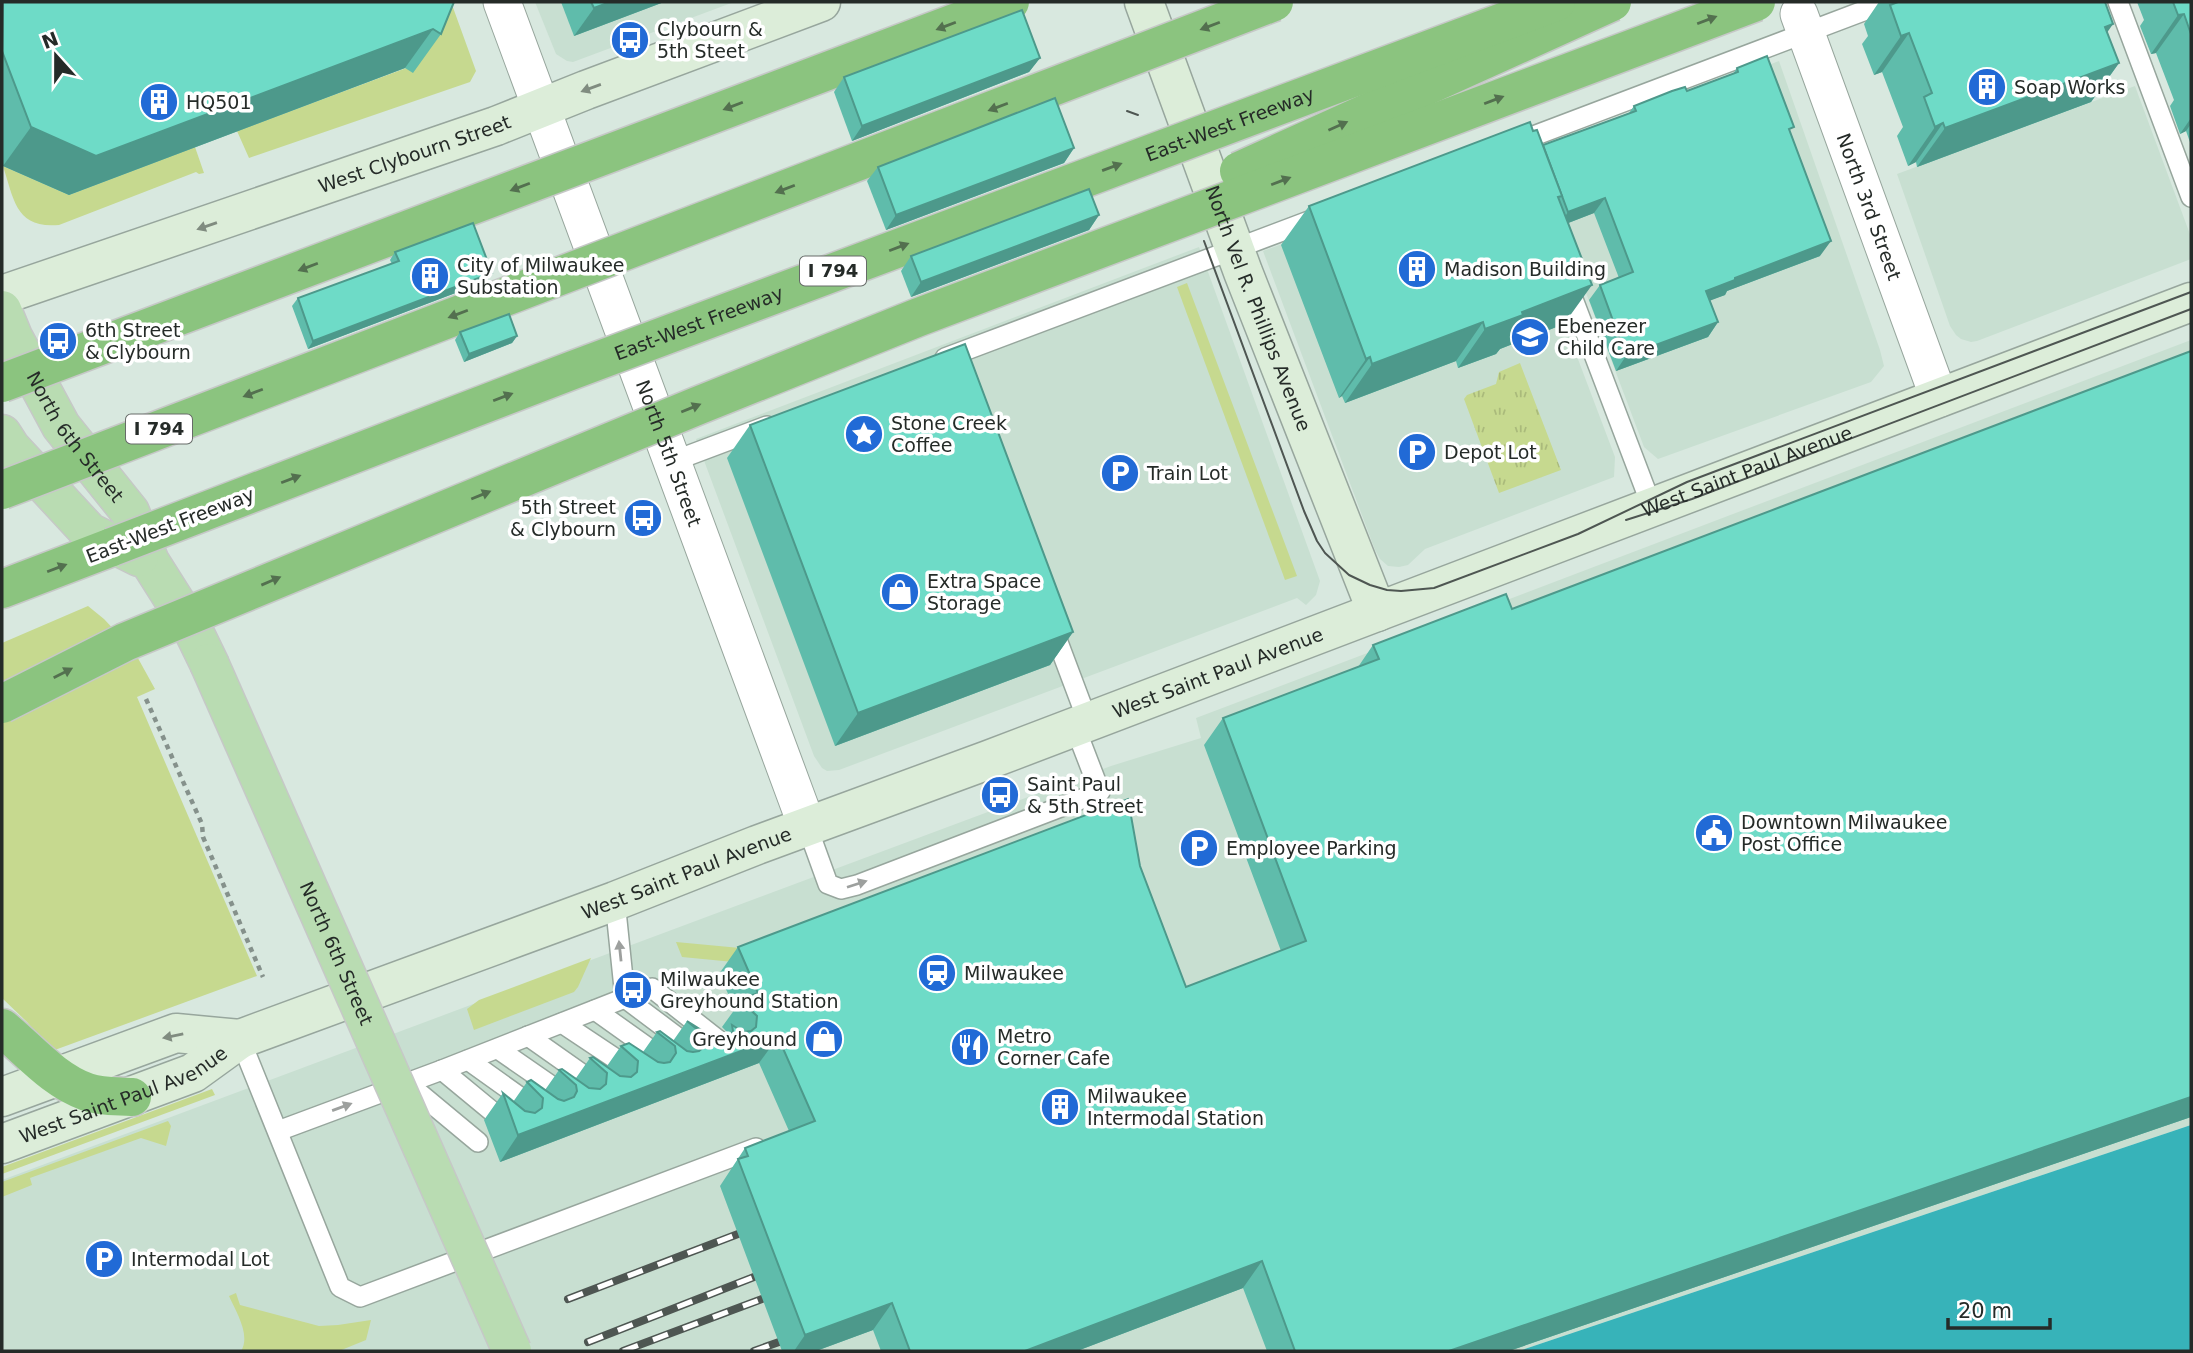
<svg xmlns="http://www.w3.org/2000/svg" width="2193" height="1353" viewBox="0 0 2193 1353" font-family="'DejaVu Sans',sans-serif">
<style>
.built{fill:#c8dfd1}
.grass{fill:#c6d98f}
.park{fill:url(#park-tufts)}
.water{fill:#37b3b9}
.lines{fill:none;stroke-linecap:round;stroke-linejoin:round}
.lane-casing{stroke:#97a69d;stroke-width:22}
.street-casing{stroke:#97a69d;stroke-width:39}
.secondary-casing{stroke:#97a69d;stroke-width:41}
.primary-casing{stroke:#c6c8c7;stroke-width:41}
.highway-casing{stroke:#c6c8c7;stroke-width:41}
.path{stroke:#85918b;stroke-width:4.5;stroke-dasharray:5 5;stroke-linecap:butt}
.lane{stroke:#fff;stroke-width:19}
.street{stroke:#fff;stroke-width:37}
.secondary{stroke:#dcedd9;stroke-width:38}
.primary{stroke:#b9dcb2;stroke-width:38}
.highway{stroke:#8bc47f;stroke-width:38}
.tram{stroke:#4e5652;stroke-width:2}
.rail-casing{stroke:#4e5652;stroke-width:8}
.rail{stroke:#fff;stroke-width:5;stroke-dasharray:16;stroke-linecap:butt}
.primary-bridge-casing{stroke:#c6c8c7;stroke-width:41;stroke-linecap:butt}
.highway-bridge-casing{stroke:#c6c8c7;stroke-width:41;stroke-linecap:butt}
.primary-bridge{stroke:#b9dcb2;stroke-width:38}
.highway-bridge{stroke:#8bc47f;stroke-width:38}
.wall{fill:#5fbcab}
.shaded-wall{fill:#4d998b}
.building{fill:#6edbc7;stroke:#4d998b;stroke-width:2}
.oneway{fill:#53704f}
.oneway2{fill:#808c80}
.oneway3{fill:#9da09e}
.labels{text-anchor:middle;stroke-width:7;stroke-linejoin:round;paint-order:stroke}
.shield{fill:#fff;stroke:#666b68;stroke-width:2}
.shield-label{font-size:18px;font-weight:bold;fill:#252b28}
.poi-label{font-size:19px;fill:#252b28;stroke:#fff;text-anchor:start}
.street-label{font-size:19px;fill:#252b28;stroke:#fff}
</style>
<defs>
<pattern id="park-tufts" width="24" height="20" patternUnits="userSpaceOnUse" patternTransform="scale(1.75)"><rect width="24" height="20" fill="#c6d98f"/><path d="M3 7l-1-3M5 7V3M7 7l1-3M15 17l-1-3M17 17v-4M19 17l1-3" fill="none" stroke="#aaba7b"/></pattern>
</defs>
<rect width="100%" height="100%" fill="#d8e8df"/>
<g class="built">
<polygon points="535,2 734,2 573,62 567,61 556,54"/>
<polygon points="1779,61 1880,350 1884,366 1871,382 1658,459 1644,447 1534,155"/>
<polygon points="2135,86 2191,237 2191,259 1977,341 1971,342 1961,339 1956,335 1950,326 1897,174"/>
<polygon points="1503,161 1615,457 1614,477 1425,549 1408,565 1399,567 1388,566 1380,559 1375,550 1263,251"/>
<polygon points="1199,247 1320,581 1316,595 1306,605 1297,598 839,770 827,771 822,768 814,756 696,439"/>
<polygon points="2191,340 2191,1125 1519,1351 2,1351 2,1180 1111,766 1201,738 1196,718"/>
</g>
<g class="grass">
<polygon points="444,2 451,2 476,71 470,82 249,158 237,131 409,67"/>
<path d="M195,147L204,173L199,174L196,172L59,225C16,229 14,200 3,166L69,195Z"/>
<polygon points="1187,283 1297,576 1285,580 1177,287"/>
<polygon points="88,606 104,619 134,651 155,689 137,697 257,976 52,1051 27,1022 2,998 2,643"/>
<polygon points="676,942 773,951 744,963 682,957"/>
<polygon points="591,958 578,987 574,992 474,1030 467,1009 479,1000"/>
<polygon points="212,1089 215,1095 2,1174 2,1167"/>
<polygon points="168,1121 171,1126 166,1146 141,1138 30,1178 32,1185 2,1197 2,1182"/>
<path d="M236,1293L240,1305L319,1326L338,1325L371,1320L366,1340L339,1351H241C251,1335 236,1312 229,1296Z"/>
</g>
<polygon class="park" points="1520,363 1561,470 1499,493 1464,399 1467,395 1496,384 1499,372"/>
<polygon class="water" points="2191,1125 2191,1351 1519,1351"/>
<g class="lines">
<g class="lane-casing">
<g id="lane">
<polyline points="2118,2 2191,197"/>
<polyline points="1515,143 1887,2"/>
<polyline points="1568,286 1652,507"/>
<polyline points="945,358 1317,218"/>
<polyline points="671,462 767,426"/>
<polyline points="1052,626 1088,722"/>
<polyline points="807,826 828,884 841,889 857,885 1100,792 1075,727"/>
<polyline points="625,998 652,988 727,1047"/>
<polyline points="625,998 697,1052"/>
<polyline points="595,1010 668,1062"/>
<polyline points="562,1023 634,1071"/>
<polyline points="528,1036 599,1086"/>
<polyline points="240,1039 340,1287 360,1297 756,1148"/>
<polyline points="498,1049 569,1098"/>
<polyline points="468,1060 538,1110"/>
<polyline points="442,1070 511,1127"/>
<polyline points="407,1083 478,1142"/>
<polyline points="278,1131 442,1070 625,998 615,901"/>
</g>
</g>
<g class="street-casing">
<g id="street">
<path id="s1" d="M502,2L807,826"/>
<path id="s2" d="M1799,14L1939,398"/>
</g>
</g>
<g class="secondary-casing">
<g id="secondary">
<path id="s3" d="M1144,2L1243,272L1377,612"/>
<path id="s4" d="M2,295L496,126L586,90L821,2"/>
<polyline points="2,1097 176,1033 240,1039"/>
<path id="s5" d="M2,1144L193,1073L240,1039L615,901L757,845L988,760L2191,302"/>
</g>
</g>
<g class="primary-casing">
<g id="primary">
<path id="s6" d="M2,310L13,337L61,426L130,512L150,562L193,630L209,663"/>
<polyline points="2,434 11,448 89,532 139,557"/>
</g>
</g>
<g class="highway-casing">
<g id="highway">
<polyline points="2,589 112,547"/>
<path d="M2,1028C29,1050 53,1080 87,1092C101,1097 117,1096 132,1097"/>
</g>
</g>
<polyline class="path" points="146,699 202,824 203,837 263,977"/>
<use href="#lane" class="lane"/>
<use href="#street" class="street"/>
<use href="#secondary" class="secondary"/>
<use href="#primary" class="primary"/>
<use href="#highway" class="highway"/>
<g class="tram">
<polyline points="1127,111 1138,115"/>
<polyline points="1204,241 1304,511 1317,541 1325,553 1349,575 1370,585 1387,590 1401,591 1434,588 1578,534 1687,482 2191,292"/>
<polyline points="1626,520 1692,499 2191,309"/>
</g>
<g class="rail-casing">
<g id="rail">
<polyline points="568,1299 738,1234"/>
<polyline points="588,1342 754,1277"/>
<polyline points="623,1351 762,1299"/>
<polyline points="754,1351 779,1342"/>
</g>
</g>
<use href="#rail" class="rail"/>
<g class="primary-bridge-casing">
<g id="primary-bridge">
<path id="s7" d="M209,663L512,1351"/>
</g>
</g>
<g class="highway-bridge-casing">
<g id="highway-bridge">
<polyline points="1239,171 1612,2"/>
<polyline points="2,383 1010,2"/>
<polyline points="2,490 1274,2"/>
<path id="s8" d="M112,547L573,370L1556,2"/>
<polyline points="2,704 125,642 697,406 919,317 1756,2"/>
</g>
</g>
<use href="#primary-bridge" class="primary-bridge"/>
<use href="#highway-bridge" class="highway-bridge"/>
</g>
<g class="wall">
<polygon points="2,2 454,2 441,34 413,73 405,68 69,195 3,166 2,162"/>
<polygon points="561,2 664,2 574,36"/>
<polygon points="1879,2 2105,2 2107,32 2119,63 2091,102 1917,167 1916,162 1908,166 1897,136 1903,127 1882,72 1874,75 1862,44 1868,36 1864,24"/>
<polygon points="2137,2 2191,2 2191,145 2186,131 2180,134 2170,106 2174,100 2156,53 2151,54 2140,26 2144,20"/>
<polygon points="1040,58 1029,72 852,141 834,92 844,77"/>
<polygon points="1737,68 1790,132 1820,256 1727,291 1725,295 1710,300 1718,322 1708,337 1616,371 1589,300 1600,285 1619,278 1594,213 1568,223 1564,324 1500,349 1496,354 1458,368 1456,361 1345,403 1342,396 1339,398 1281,245 1309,206 1533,131 1543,146 1629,113 1634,106 1687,91 1733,74"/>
<polygon points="1074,148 1064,163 886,230 867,181 878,167"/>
<polygon points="1099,215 1089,230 911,297 901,271 911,256"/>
<polygon points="395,252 487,281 308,349 292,306 298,298 392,264 390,260"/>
<polygon points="460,332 517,336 512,343 464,362 455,340"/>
<polygon points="2191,351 2191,1117 1509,1351 1267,1351 1243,1288 1077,1351 881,1351 873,1330 816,1351 782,1351 720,1186 745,1148 789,1131 759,1063 500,1162 484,1120 503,1093 513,1102 527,1082 545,1090 559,1070 576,1078 590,1058 607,1066 621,1046 643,1052 657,1032 673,1041 687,1021 719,1041 721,1041 727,1032 722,1027 735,1009 719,974 738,947 1140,866 1186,987 1281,951 1204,745 1223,718 1358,667 1373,645 1512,609"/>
<polygon points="750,425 1073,632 1050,665 835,746 727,458"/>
</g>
<g class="shaded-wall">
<polygon points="610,2 664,2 574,36 594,8"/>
<polygon points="2184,14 2156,53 2151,54 2178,15"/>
<polygon points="2113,24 2086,63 2105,27"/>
<polygon points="433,29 405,68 69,195 3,166 31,127"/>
<polygon points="1909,33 1882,72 1874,75 1901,36"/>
<polygon points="1040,58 1029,72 852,141 862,126"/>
<polygon points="2119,63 2091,102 1917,167 1945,128"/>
<polygon points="2191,118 2191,124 2186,131 2180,134"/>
<polygon points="1943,123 1916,162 1908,166 1935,127"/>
<polygon points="1074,148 1064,163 886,230 896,215"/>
<polygon points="1605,198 1594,213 1558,227 1568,212"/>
<polygon points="1099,215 1089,230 911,297 921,282"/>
<polygon points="1831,241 1820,256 1727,291 1725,295 1696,306 1706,291 1735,278"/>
<polygon points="492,273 487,281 308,349 313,341"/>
<polygon points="1592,285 1564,324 1500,349 1496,354 1458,368 1485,329 1522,312"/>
<polygon points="1483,322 1456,361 1345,403 1372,364"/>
<polygon points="1718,322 1708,337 1616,371 1626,356"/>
<polygon points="517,336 512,343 464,362 469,354"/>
<polygon points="1370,357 1342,396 1339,398 1366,359"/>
<polygon points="1073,632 1050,665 835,746 858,713"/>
<polygon points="778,1037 759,1063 500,1162 518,1135"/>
<polygon points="2191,1097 2191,1117 1509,1351 1449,1351"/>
<polygon points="1262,1261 1243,1288 1077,1351 1025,1351"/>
<polygon points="892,1303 873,1330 816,1351 794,1351 805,1335"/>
</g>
<g class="building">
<polygon points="3,2 454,2 441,34 433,29 96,156 31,127 2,51"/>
<polygon points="591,2 610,2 594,8"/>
<polygon points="1898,2 2105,2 2113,24 2105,27 2119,63 1945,128 1943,123 1935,127 1924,97 1932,93 1909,33 1901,36 1890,5"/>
<polygon points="2173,2 2191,2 2191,34 2184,14 2178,15"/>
<polygon points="1022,10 1040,58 862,126 844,77"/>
<polygon points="1767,56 1794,127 1789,129 1831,241 1735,278 1735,280 1706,291 1718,322 1626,356 1600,285 1633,272 1605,198 1568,212 1543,145 1636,111 1634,106 1672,91 1685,87 1687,91 1738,72 1737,68"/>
<polygon points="1055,98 1074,148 896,215 878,167"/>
<polygon points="1530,122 1533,131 1537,130 1562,196 1558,197 1592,285 1522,312 1523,315 1485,329 1483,322 1372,364 1370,357 1366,359 1309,206"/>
<polygon points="1089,189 1099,215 921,282 911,256"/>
<polygon points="473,223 492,273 313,341 298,298 399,261 395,252"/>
<polygon points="509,314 517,336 469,354 460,332"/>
<polygon points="965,344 1073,632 858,713 750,425"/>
<polygon points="2191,351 2191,1097 1449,1351 1295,1351 1262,1261 1025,1351 910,1351 892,1303 805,1335 738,1159 748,1156 745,1148 815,1121 778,1037 518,1135 503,1093 525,1111 535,1113 542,1108 543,1098 527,1082 531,1080 558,1099 564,1101 574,1097 577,1091 576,1085 559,1070 562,1069 589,1088 600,1089 606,1084 607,1073 590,1058 593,1057 620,1076 631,1077 637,1072 638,1061 621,1046 629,1043 658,1062 664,1063 670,1062 676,1053 675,1046 657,1032 660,1031 687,1051 693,1052 699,1051 704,1047 705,1036 687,1021 719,1041 725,1041 730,1037 733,1031 732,1025 743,1032 751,1031 756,1027 757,1016 740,1000 758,993 738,947 1128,799 1140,866 1186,987 1306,941 1223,718 1379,659 1373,645 1506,594 1512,609"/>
</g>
<defs><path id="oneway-solid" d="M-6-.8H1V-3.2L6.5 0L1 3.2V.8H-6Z" transform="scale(1.75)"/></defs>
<g class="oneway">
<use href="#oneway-solid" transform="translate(1707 20) rotate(-21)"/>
<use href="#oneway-solid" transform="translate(946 26) rotate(159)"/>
<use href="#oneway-solid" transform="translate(1210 26) rotate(159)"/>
<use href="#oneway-solid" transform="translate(1494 100) rotate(-21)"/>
<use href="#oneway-solid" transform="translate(733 106) rotate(159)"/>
<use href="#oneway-solid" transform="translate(998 107) rotate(159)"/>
<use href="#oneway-solid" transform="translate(1338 126) rotate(-24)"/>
<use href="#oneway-solid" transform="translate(1112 167) rotate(-20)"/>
<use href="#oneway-solid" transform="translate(1281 181) rotate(-21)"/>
<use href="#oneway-solid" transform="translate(520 187) rotate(159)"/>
<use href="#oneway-solid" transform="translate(785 189) rotate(159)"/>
<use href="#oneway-solid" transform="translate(899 247) rotate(-21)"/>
<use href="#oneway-solid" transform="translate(308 267) rotate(159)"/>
<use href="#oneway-solid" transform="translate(458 314) rotate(159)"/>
<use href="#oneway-solid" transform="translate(253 393) rotate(159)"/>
<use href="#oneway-solid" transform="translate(503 397) rotate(-21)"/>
<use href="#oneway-solid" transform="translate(691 408) rotate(-22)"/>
<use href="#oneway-solid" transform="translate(291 479) rotate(-21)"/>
<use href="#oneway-solid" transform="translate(481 495) rotate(-22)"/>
<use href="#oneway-solid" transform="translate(57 568) rotate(-21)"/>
<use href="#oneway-solid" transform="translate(271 581) rotate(-23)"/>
<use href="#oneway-solid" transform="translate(63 673) rotate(-27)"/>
</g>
<g class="oneway2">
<use href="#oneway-solid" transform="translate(591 88) rotate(160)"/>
<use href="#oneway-solid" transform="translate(207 226) rotate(161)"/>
<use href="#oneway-solid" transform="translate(173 1036) rotate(168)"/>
</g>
<g class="oneway3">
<use href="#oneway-solid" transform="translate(857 884) rotate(-18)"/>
<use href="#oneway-solid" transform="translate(620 951) rotate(-96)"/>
<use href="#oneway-solid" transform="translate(342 1107) rotate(-20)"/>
</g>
<defs>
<g id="bus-disc" transform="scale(2.0125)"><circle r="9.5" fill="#216ad6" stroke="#fff"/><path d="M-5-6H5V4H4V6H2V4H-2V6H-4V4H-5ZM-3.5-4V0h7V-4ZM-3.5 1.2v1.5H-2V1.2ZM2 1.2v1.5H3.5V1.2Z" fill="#fff"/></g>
<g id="building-disc" transform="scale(2.0125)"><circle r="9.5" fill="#216ad6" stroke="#fff"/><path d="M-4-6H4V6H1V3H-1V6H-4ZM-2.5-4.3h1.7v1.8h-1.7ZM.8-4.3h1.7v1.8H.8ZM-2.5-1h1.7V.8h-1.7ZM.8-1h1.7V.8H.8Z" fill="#fff"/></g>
<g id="school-disc" transform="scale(2.0125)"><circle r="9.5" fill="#216ad6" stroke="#fff"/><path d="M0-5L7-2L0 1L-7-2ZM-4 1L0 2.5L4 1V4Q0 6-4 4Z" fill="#fff"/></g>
<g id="sight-disc" transform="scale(2.0125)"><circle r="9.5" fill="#216ad6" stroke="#fff"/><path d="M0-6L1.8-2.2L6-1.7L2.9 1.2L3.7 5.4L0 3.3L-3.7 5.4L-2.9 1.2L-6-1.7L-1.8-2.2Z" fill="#fff"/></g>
<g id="parking-disc" transform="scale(2.0125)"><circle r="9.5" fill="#216ad6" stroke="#fff"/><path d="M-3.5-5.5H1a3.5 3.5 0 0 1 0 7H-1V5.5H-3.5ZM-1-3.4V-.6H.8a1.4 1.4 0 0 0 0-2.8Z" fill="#fff"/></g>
<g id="shop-disc" transform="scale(2.0125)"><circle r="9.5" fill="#216ad6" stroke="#fff"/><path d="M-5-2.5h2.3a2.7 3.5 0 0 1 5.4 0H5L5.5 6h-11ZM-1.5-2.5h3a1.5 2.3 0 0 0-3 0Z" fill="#fff"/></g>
<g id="civic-disc" transform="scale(2.0125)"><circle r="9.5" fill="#216ad6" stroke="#fff"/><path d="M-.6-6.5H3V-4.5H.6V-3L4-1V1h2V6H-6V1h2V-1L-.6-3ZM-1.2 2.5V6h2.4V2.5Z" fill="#fff"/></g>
<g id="station-disc" transform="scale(2.0125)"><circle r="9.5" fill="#216ad6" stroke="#fff"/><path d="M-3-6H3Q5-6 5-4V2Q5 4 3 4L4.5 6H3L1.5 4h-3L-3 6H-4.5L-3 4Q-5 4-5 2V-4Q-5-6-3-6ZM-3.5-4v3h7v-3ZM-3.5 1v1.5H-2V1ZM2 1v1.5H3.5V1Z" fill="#fff"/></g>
<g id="restaurant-disc" transform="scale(2.0125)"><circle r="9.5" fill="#216ad6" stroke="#fff"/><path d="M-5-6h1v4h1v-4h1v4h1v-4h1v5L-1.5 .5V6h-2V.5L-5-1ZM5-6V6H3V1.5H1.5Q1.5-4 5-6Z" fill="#fff"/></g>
</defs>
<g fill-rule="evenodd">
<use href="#bus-disc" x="630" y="40"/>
<use href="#building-disc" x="1987" y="87"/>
<use href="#building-disc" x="159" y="102"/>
<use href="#building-disc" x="1417" y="269"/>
<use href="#building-disc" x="430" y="276"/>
<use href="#school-disc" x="1530" y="337"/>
<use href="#bus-disc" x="58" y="341"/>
<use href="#sight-disc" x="864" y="434"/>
<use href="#parking-disc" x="1417" y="452"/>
<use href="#parking-disc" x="1120" y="473"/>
<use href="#bus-disc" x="643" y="518"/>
<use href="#shop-disc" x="900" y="592"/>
<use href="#bus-disc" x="1000" y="795"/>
<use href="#civic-disc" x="1714" y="833"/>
<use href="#parking-disc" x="1199" y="848"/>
<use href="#station-disc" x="937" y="973"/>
<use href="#bus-disc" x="633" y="990"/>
<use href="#shop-disc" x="824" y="1039"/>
<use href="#restaurant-disc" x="970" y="1047"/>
<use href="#building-disc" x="1060" y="1107"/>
<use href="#parking-disc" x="104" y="1259"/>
</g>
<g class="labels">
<g class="shield">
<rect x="800" y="256.5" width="66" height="29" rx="5"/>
<rect x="126" y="414.5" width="66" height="29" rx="5"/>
</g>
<g class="shield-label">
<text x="833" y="277">I 794</text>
<text x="159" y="435">I 794</text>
</g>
<g class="poi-label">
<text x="657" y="36">Clybourn &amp;<tspan x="657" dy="22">5th Steet</tspan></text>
<text x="2014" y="94">Soap Works</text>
<text x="186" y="109">HQ501</text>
<text x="457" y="272">City of Milwaukee<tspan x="457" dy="22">Substation</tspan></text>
<text x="1444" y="276">Madison Building</text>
<text x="1557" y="333">Ebenezer<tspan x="1557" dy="22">Child Care</tspan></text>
<text x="85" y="337">6th Street<tspan x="85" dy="22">&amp; Clybourn</tspan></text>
<text x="891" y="430">Stone Creek<tspan x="891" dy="22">Coffee</tspan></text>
<text x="1444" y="459">Depot Lot</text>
<text x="1147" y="480">Train Lot</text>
<text x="616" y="514" text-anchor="end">5th Street<tspan x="616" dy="22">&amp; Clybourn</tspan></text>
<text x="927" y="588">Extra Space<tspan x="927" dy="22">Storage</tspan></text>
<text x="1027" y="791">Saint Paul<tspan x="1027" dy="22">&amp; 5th Street</tspan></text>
<text x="1741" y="829">Downtown Milwaukee<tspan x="1741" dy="22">Post Office</tspan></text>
<text x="1226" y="855">Employee Parking</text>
<text x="964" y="980">Milwaukee</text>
<text x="660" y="986">Milwaukee<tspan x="660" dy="22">Greyhound Station</tspan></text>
<text x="997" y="1043">Metro<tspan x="997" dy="22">Corner Cafe</tspan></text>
<text x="797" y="1046" text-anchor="end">Greyhound</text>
<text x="1087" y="1103">Milwaukee<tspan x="1087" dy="22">Intermodal Station</tspan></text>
<text x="131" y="1266">Intermodal Lot</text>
</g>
<g class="street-label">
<text dy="7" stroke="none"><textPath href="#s8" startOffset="1195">East-West Freeway</textPath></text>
<text dy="7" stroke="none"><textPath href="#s4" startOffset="436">West Clybourn Street</textPath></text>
<text dy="7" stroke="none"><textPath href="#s2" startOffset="205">North 3rd Street</textPath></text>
<text dy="7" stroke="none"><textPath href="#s3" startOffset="327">North Vel R. Phillips Avenue</textPath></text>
<text dy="7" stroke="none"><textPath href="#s8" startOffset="628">East-West Freeway</textPath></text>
<text dy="7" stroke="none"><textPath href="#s6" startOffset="147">North 6th Street</textPath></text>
<text dy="7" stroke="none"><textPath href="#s1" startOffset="481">North 5th Street</textPath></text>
<text dy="7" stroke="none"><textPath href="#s5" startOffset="1872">West Saint Paul Avenue</textPath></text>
<text transform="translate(170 525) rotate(-21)" y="7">East-West Freeway</text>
<text dy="7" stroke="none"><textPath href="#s5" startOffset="1306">West Saint Paul Avenue</textPath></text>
<text dy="7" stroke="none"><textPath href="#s5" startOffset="738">West Saint Paul Avenue</textPath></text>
<text dy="7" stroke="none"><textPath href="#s7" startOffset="317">North 6th Street</textPath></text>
<text dy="7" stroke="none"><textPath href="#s5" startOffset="131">West Saint Paul Avenue</textPath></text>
</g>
</g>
<rect width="2193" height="1353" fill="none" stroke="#252b28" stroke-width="7"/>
<g transform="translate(56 56) rotate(339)" stroke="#ffffff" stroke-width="5" paint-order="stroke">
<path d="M0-5L12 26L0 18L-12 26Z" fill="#252b28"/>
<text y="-10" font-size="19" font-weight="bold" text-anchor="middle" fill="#252b28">N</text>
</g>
<path d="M1948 1318v10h102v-10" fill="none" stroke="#252b28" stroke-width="3.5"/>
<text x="1958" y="1318" font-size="21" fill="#252b28" stroke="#ffffff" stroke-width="5" paint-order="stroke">20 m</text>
</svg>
